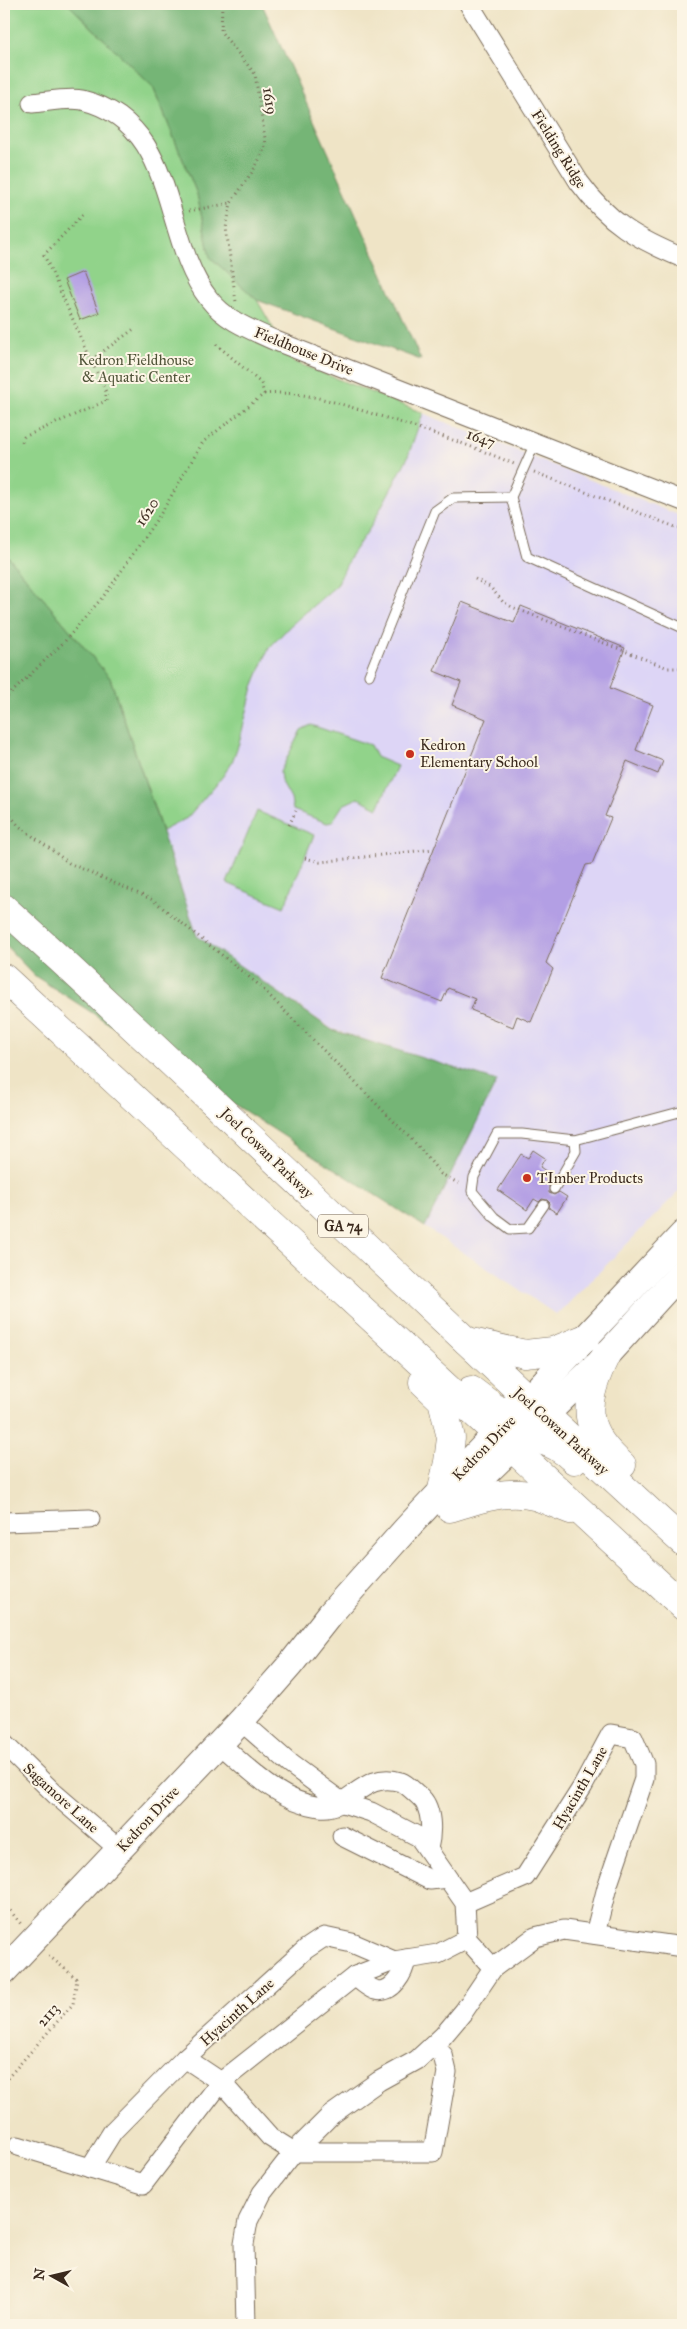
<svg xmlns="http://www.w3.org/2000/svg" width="687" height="2329" viewBox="0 0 687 2329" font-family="'IM FELL Great Primer',serif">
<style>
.built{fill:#ddd5f6}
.green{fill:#91d38a;stroke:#667e54}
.forest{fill:#74b576;stroke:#58704a}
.building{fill:#b39fe4}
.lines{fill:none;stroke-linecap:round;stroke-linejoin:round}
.lane-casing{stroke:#7a6b59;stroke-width:11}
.street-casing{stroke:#7a6b59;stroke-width:21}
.secondary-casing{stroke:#7a6b59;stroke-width:28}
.primary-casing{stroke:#7a6b59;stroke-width:29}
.path{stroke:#7a6b59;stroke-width:3;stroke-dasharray:1 4;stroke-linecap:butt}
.lane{stroke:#fff;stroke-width:9}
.street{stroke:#fff;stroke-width:19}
.secondary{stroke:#fff;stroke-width:26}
.primary{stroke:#fff;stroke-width:28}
.poi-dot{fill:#c8321e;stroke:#fcf5e5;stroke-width:2}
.labels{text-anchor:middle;stroke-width:4;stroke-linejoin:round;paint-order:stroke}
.shield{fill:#fcf5e5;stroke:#75675a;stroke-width:1}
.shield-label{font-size:14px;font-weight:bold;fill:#3b2a1e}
.street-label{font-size:15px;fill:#3b2a1e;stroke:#fcf5e5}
.park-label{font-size:15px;fill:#505439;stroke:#fcf5e5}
.poi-label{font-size:15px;fill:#3b2a1e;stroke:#fcf5e5;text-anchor:start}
</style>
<rect width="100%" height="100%" fill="#fcf5e5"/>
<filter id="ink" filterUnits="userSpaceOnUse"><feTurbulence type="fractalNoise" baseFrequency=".02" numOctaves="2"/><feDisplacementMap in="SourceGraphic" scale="10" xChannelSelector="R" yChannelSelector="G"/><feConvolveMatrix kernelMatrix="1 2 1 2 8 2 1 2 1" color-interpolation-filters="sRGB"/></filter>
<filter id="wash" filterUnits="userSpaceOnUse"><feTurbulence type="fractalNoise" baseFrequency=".0096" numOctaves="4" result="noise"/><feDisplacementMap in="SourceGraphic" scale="20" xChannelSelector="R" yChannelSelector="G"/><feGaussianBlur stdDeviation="1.12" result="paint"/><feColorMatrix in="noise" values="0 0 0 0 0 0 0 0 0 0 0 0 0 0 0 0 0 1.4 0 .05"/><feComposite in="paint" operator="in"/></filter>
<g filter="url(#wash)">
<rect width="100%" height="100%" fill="#efe4c6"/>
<polygon class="built" points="292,361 683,517 683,1187 557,1315 425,1227 483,1101 497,1081 332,1029 197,936 110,678"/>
<g class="green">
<polygon points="4,4 68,4 153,87 197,194 210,257 257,300 292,361 423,413 407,459 370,528 351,555 337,585 291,625 269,648 253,687 239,743 232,762 223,776 187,818 162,831 110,678 4,552"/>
<polygon points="311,725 370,745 376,757 397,766 378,808 358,798 343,805 332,822 327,823 293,810 291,799 281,781 280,772 301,730"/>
<polygon points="257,811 314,835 284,907 227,883"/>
</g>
<g class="forest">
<polygon points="68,4 262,4 421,360 257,300 210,257 197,194 153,87"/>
<polygon points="4,552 110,678 197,936 332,1030 497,1081 425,1227 35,976 4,944"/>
</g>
<g id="blocks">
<g class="building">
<polygon points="83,272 99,313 80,320 64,280"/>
<polygon points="462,602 514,623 521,606 625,648 610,688 653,705 636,750 663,761 658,774 627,761 605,816 611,818 592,864 586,865 546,963 553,969 531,1022 517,1016 513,1027 471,1010 475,999 448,988 442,1002 382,978 486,719 452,705 461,682 434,671"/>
<polygon points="533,1150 545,1158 540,1167 550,1174 545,1183 549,1185 549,1193 554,1195 559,1192 567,1197 557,1213 549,1208 550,1203 547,1200 542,1199 539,1202 534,1199 527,1210 498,1190 521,1154 528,1158"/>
</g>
</g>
</g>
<g filter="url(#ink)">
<use href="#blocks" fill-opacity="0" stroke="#7a6b59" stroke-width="1"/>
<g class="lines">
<g class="lane-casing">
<g id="lane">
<polyline points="535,443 511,497 527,557 683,628"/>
<polyline points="369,675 435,511 453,498 511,497"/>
<polyline points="554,1189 576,1151 575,1140"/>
<polyline points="544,1205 528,1228 510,1229 494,1217 472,1191 474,1177 497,1134 522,1134 575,1140 683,1111"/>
</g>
</g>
<g class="street-casing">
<g id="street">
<path d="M469,4L579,182C609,223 637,239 683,258"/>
<path d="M32,103C45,102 69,97 82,100C180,124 160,237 209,299C226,321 252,330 276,341L683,501"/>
<polyline points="4,1522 90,1519"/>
<polyline points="241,1721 290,1764 343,1803 371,1812 419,1837 465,1903 467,1939 493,1968"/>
<path d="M219,1743C250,1770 278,1801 320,1807C350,1811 362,1770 401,1782C407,1784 414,1792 419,1796C433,1807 432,1833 428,1849"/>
<polyline points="4,1744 55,1794 120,1850"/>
<polyline points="342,1836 430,1880 447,1878"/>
<polyline points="465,1903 525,1877 583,1786 611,1734 633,1738 644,1764 644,1779 607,1887 595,1934"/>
<path d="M355,1976C361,1981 367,1987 375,1990C392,1995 404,1973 406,1959"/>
<polyline points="185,2058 221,2082 270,2137 294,2152 433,2152 447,2072 443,2055 432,2047"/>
<polyline points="18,2146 143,2184 221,2082 355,1976 394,1961"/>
<polyline points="90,2168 113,2131 185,2058 306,1949 324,1937 352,1943 394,1961 438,1954 467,1939"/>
<polyline points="246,2325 244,2244 248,2221 262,2193 294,2152 331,2115 379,2081 417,2060 443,2036 464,2011 493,1968 535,1937 564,1930 683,1947"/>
</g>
</g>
<g class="secondary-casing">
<g id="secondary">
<polyline points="451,1507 599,1363 683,1271"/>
<polyline points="4,1971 241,1721 290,1665 331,1613 406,1529 683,1234"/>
</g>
</g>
<g class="primary-casing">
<g id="primary">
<path d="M4,908C233,1116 454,1334 683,1542"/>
<polyline points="4,978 683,1606"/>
<polyline points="467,1341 525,1354 553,1351 586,1338"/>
<path d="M606,1355C583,1402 580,1429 622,1465"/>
<polyline points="423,1382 442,1400 451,1438 448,1462 441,1494"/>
<polyline points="471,1390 499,1411 548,1409"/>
<path d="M494,1442C529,1439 546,1433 574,1460"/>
<path d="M450,1508C478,1499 509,1488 538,1497C549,1501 560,1506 571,1510"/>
</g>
</g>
<g class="path">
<polyline points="222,4 221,32 255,74 266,145 256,166 231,203 226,228 236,302"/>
<polyline points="189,211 231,203"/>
<polyline points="82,215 44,255 91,360"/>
<path d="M264,394C303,389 342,405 380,416C425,430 470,445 514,464"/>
<polyline points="22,442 24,437 106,401 106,392 91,360 134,329"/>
<polyline points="534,472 683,530"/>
<polyline points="475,579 490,587 503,602 512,607 668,668 683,668"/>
<polyline points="4,700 65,641 107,592 163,510 203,442 264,394 261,383 216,344"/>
<polyline points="4,808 19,826 69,863 153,900 259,985 418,1146 441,1174 462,1185"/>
<polyline points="289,825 296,811"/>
<polyline points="305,858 320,862 434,849"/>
<polyline points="4,1903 21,1924"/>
<polyline points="4,2082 73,2004 77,1979 48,1955"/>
</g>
<use href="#lane" class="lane"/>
<use href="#street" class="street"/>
<use href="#secondary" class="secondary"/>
<use href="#primary" class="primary"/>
</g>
</g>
<g class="poi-dot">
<circle cx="410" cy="754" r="5"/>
<circle cx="527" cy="1178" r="5"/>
</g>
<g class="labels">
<rect class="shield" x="318" y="1214.5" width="50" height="23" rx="4"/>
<g class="shield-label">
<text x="343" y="1231">GA 74</text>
</g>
<g class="street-label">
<text transform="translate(270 101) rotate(81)" y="5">1619</text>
<text transform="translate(559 149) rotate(58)" y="5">Fielding Ridge</text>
<text transform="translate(304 351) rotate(22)" y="5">Fieldhouse Drive</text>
<text transform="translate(481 438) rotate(20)" y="5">1647</text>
<text transform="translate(147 512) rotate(-57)" y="5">1620</text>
<text transform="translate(267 1153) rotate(44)" y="5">Joel Cowan Parkway</text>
<text transform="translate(561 1431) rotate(42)" y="5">Joel Cowan Parkway</text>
<text transform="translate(484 1448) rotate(-46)" y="5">Kedron Drive</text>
<text transform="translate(580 1788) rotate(-60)" y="5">Hyacinth Lane</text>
<text transform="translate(61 1798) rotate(42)" y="5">Sagamore Lane</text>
<text transform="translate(148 1819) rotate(-47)" y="5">Kedron Drive</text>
<text transform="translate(237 2012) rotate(-42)" y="5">Hyacinth Lane</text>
<text transform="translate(48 2015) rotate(-49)" y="5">2113</text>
</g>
<g class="park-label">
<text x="136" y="365">Kedron Fieldhouse<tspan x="136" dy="17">&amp; Aquatic Center</tspan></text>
</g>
<g class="poi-label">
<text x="420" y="750">Kedron<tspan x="420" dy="17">Elementary School</tspan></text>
<text x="537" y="1183">TImber Products</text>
</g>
</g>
<rect width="687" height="2329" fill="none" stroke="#fcf5e5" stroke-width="20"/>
<g transform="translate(52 2276) rotate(278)" stroke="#fcf5e5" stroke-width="4" paint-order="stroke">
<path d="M0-4L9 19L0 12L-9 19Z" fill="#3b2a1e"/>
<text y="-8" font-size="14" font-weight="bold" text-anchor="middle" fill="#3b2a1e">N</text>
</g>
</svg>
